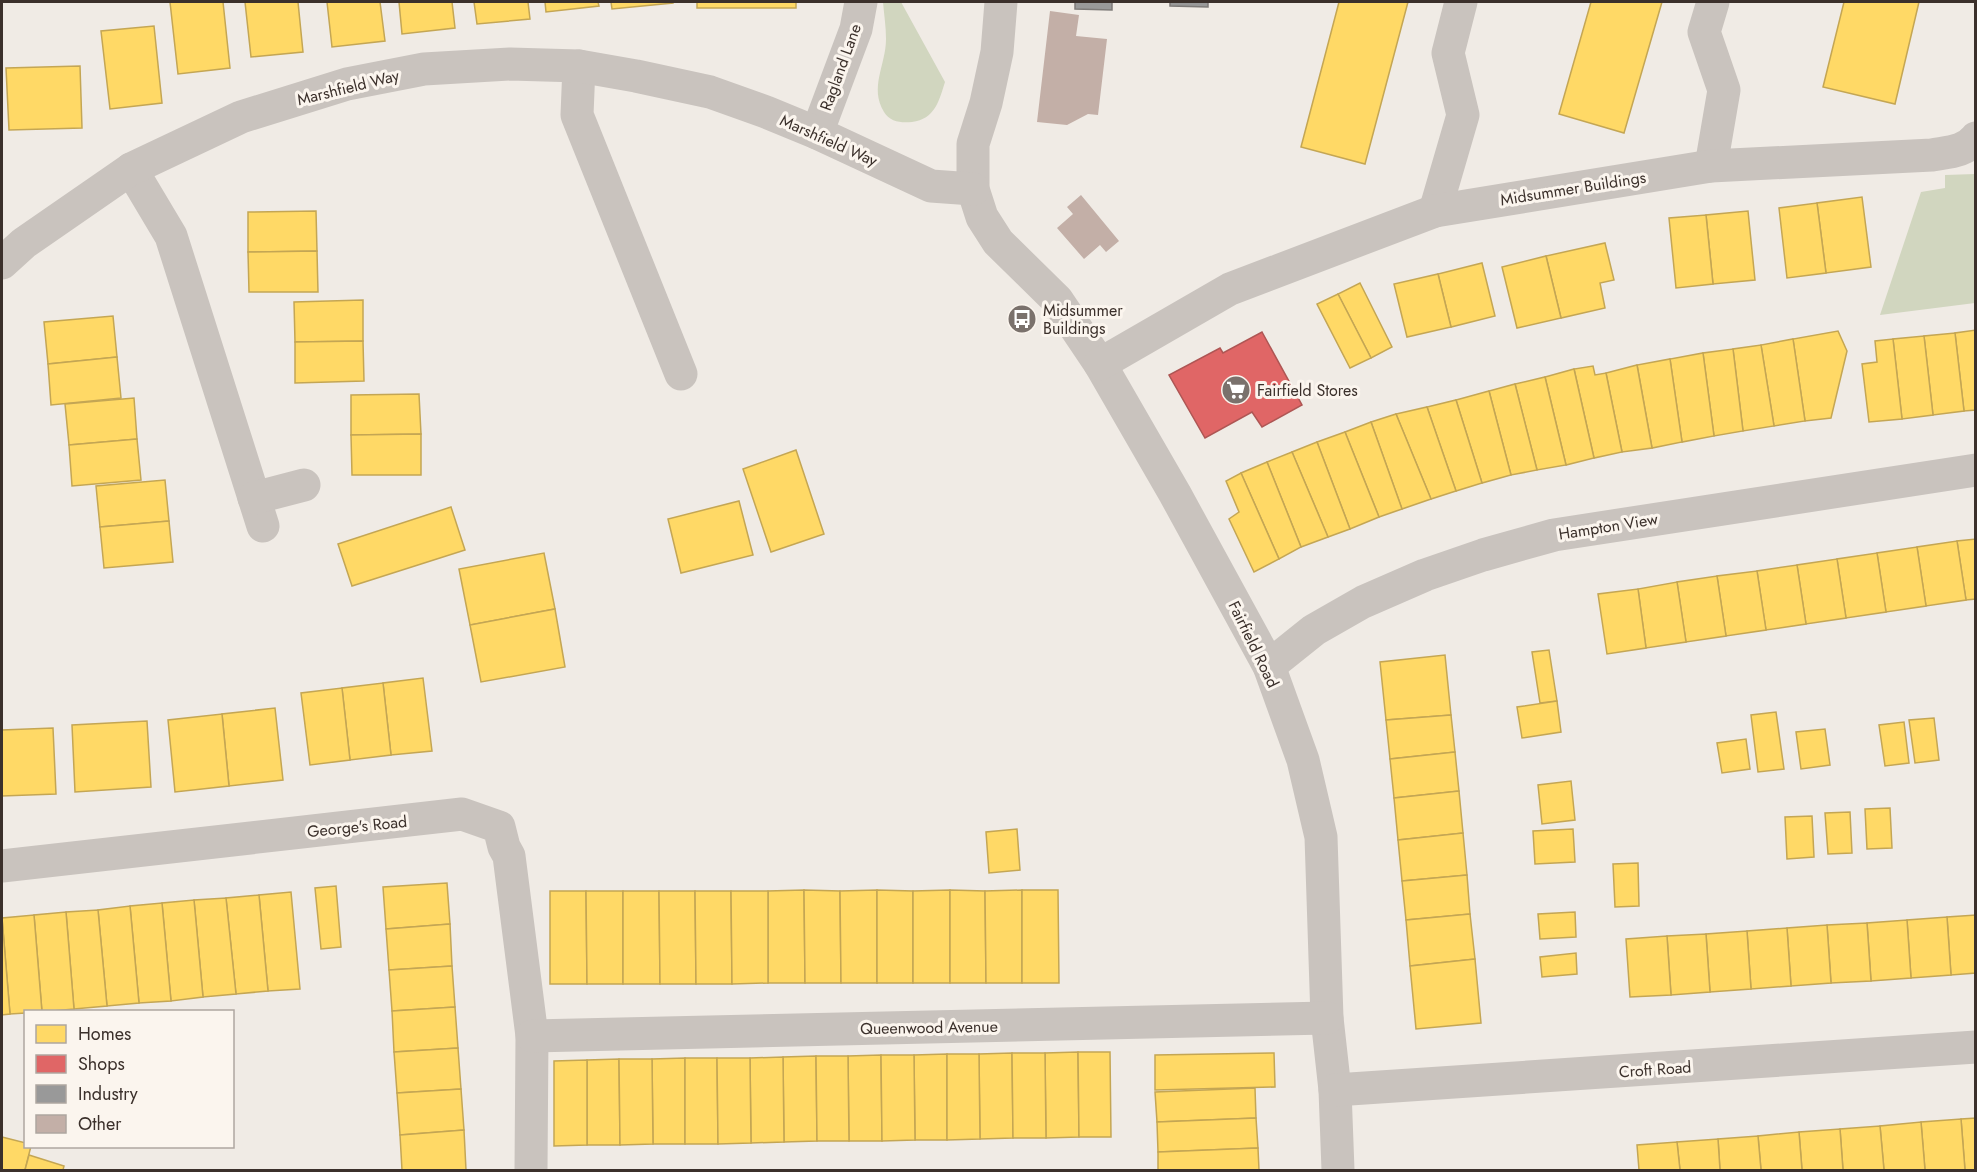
<svg xmlns="http://www.w3.org/2000/svg" width="1977" height="1172" viewBox="0 0 1977 1172" font-family="Jost,sans-serif">
<style>
.green{fill:#d1d6bf}
.homes{fill:#ffd966;stroke:#c4a654;stroke-width:1.5}
.shops{fill:#e06666;stroke:#ae5654;stroke-width:1.5}
.industry{fill:#999;stroke:#7d7a78;stroke-width:1.5}
.building{fill:#c3afa7}
.lines{fill:none;stroke-linecap:round;stroke-linejoin:round}
.minor{stroke:#c9c3be;stroke-width:33}
.labels{text-anchor:middle;stroke-width:6;stroke-linejoin:round;paint-order:stroke}
.street-label{font-size:16px;fill:#3b302b;stroke:#fbf5ee}
.poi-label{font-size:16px;fill:#3b302b;stroke:#fbf5ee;text-anchor:start}
</style>
<rect width="100%" height="100%" fill="#f0ebe5"/>
<g class="green">
<path d="M883,2H901L945,82C939,101 935,119 912,122C901,123 890,122 884,112C869,87 886,65 886,39C886,27 884,14 883,2Z"/>
<polygon points="1975,174 1975,303 1880,315 1921,192 1945,188 1945,175"/>
</g>
<g class="homes">
<polygon points="170,2 223,2 230,68 178,74"/>
<polygon points="245,2 298,2 303,52 251,57"/>
<polygon points="327,2 380,2 385,41 332,47"/>
<polygon points="399,2 452,2 455,28 402,34"/>
<polygon points="474,2 528,2 530,19 477,24"/>
<polygon points="545,2 598,2 599,6 546,12"/>
<polygon points="611,2 673,2 673,3 612,9"/>
<rect x="697" y="2" width="99" height="6"/>
<polygon points="1339,2 1408,2 1365,164 1301,147"/>
<polygon points="1591,2 1662,2 1624,133 1559,114"/>
<polygon points="1844,2 1919,2 1895,104 1823,87"/>
<polygon points="154,26 162,103 110,109 101,31"/>
<polygon points="80,66 82,128 9,130 6,68"/>
<polygon points="1862,197 1871,267 1826,273 1817,203"/>
<polygon points="1817,203 1826,273 1787,278 1779,208"/>
<polygon points="316,211 317,251 248,252 248,212"/>
<polygon points="1748,211 1755,280 1713,284 1706,215"/>
<polygon points="1706,215 1713,284 1676,288 1669,218"/>
<polygon points="1605,243 1614,280 1600,283 1605,308 1561,318 1546,256"/>
<polygon points="317,251 318,292 249,292 248,252"/>
<polygon points="1546,256 1561,318 1517,328 1502,267"/>
<polygon points="1482,263 1495,316 1451,327 1438,274"/>
<polygon points="1438,274 1451,327 1407,337 1394,284"/>
<polygon points="1360,283 1392,347 1371,358 1338,294"/>
<polygon points="1338,294 1371,358 1350,368 1317,304"/>
<polygon points="363,300 363,341 295,342 294,302"/>
<polygon points="113,316 117,357 48,364 44,322"/>
<polygon points="1976,330 1976,410 1964,411 1955,333"/>
<polygon points="1838,331 1847,351 1831,418 1805,421 1793,339"/>
<polygon points="1955,333 1964,411 1933,415 1924,336"/>
<polygon points="1924,336 1933,415 1902,419 1893,339"/>
<polygon points="1793,339 1805,421 1774,426 1761,345"/>
<polygon points="1893,339 1902,419 1869,422 1862,364 1877,362 1875,341"/>
<polygon points="363,341 364,381 295,383 295,342"/>
<polygon points="1761,345 1774,426 1743,431 1733,349"/>
<polygon points="1733,349 1743,431 1714,436 1703,353"/>
<polygon points="1703,353 1714,436 1682,442 1670,359"/>
<polygon points="117,357 121,398 51,405 48,364"/>
<polygon points="1670,359 1682,442 1652,448 1637,365"/>
<polygon points="1637,365 1652,448 1622,452 1606,373"/>
<polygon points="1593,366 1595,375 1606,373 1622,452 1594,458 1574,369"/>
<polygon points="1574,369 1594,458 1566,465 1545,377"/>
<polygon points="1545,377 1566,465 1537,470 1515,384"/>
<polygon points="1515,384 1537,470 1511,475 1489,391"/>
<polygon points="1489,391 1511,475 1482,483 1456,400"/>
<polygon points="419,394 421,434 351,435 351,395"/>
<polygon points="134,398 137,439 69,445 65,404"/>
<polygon points="1456,400 1482,483 1456,491 1427,407"/>
<polygon points="1427,407 1456,491 1431,499 1396,414"/>
<polygon points="1396,414 1431,499 1402,509 1371,422"/>
<polygon points="1371,422 1402,509 1379,517 1345,432"/>
<polygon points="1345,432 1379,517 1350,529 1317,442"/>
<polygon points="421,434 421,475 352,475 351,435"/>
<polygon points="137,439 141,480 72,486 69,445"/>
<polygon points="1317,442 1350,529 1328,537 1292,452"/>
<polygon points="796,450 824,534 771,552 743,469"/>
<polygon points="1292,452 1328,537 1301,547 1267,462"/>
<polygon points="1267,462 1301,547 1279,559 1241,473"/>
<polygon points="1241,473 1279,559 1254,572 1229,519 1239,512 1226,481"/>
<polygon points="165,480 169,521 100,527 96,486"/>
<polygon points="739,501 753,555 681,573 668,519"/>
<polygon points="451,507 465,550 352,586 338,544"/>
<polygon points="169,521 173,562 104,568 100,527"/>
<polygon points="1976,539 1976,599 1966,600 1957,541"/>
<polygon points="1957,541 1966,600 1926,606 1917,547"/>
<polygon points="1917,547 1926,606 1886,612 1877,553"/>
<polygon points="544,553 555,609 470,625 459,569"/>
<polygon points="1877,553 1886,612 1846,618 1837,559"/>
<polygon points="1837,559 1846,618 1806,624 1797,565"/>
<polygon points="1797,565 1806,624 1766,630 1757,571"/>
<polygon points="1757,571 1766,630 1726,636 1717,576"/>
<polygon points="1717,576 1726,636 1686,642 1677,582"/>
<polygon points="1677,582 1686,642 1646,648 1638,589"/>
<polygon points="1638,589 1646,648 1607,654 1598,594"/>
<polygon points="555,609 565,667 481,682 470,625"/>
<polygon points="1549,650 1557,701 1540,703 1532,652"/>
<polygon points="1445,655 1451,715 1386,720 1380,662"/>
<polygon points="423,678 432,751 391,755 383,683"/>
<polygon points="383,683 391,755 350,760 342,688"/>
<polygon points="342,688 350,760 310,765 301,693"/>
<polygon points="1557,701 1561,732 1522,738 1517,707"/>
<polygon points="275,708 283,780 229,786 222,714"/>
<polygon points="1776,712 1784,769 1758,772 1751,715"/>
<polygon points="222,714 229,786 175,792 168,720"/>
<polygon points="1451,715 1455,752 1390,759 1386,720"/>
<polygon points="1934,718 1939,760 1915,763 1909,720"/>
<polygon points="147,721 151,787 75,792 72,725"/>
<polygon points="1904,722 1909,763 1885,766 1879,725"/>
<polygon points="53,728 56,794 2,796 2,730"/>
<polygon points="1825,729 1830,765 1801,769 1796,732"/>
<polygon points="1746,739 1750,769 1722,773 1717,743"/>
<polygon points="1455,752 1459,791 1394,798 1390,759"/>
<polygon points="1571,781 1575,820 1542,824 1538,785"/>
<polygon points="1459,791 1463,833 1398,840 1394,798"/>
<polygon points="1890,808 1892,848 1867,849 1865,809"/>
<polygon points="1850,812 1852,853 1828,854 1825,813"/>
<polygon points="1812,816 1814,857 1787,859 1785,817"/>
<polygon points="1017,829 1020,870 989,873 986,832"/>
<polygon points="1573,829 1575,862 1535,864 1533,831"/>
<polygon points="1463,833 1467,875 1402,881 1398,840"/>
<polygon points="1638,863 1639,906 1615,907 1613,864"/>
<polygon points="1467,875 1470,914 1406,920 1402,881"/>
<polygon points="447,883 450,924 386,929 383,887"/>
<polygon points="336,886 341,947 321,949 315,888"/>
<polygon points="804,890 805,983 768,983 768,891"/>
<polygon points="804,890 840,891 841,983 805,983"/>
<polygon points="877,890 877,983 841,983 840,891"/>
<polygon points="877,890 913,891 913,983 877,983"/>
<polygon points="950,890 950,983 913,983 913,891"/>
<polygon points="950,890 985,891 986,983 950,983"/>
<polygon points="1022,890 1022,983 986,983 985,891"/>
<polygon points="1022,890 1058,890 1059,983 1022,983"/>
<polygon points="550,891 586,891 587,984 550,984"/>
<polygon points="586,891 623,891 623,984 587,984"/>
<polygon points="623,891 659,891 660,984 623,984"/>
<polygon points="659,891 695,891 696,984 660,984"/>
<polygon points="695,891 731,891 732,984 696,984"/>
<polygon points="731,891 768,891 768,983 732,984"/>
<polygon points="291,892 300,989 268,991 259,895"/>
<polygon points="259,895 268,991 236,994 226,898"/>
<polygon points="226,898 236,994 203,997 194,900"/>
<polygon points="194,900 203,997 171,1001 162,903"/>
<polygon points="162,903 171,1001 139,1003 130,906"/>
<polygon points="130,906 139,1003 107,1006 98,910"/>
<polygon points="98,910 107,1006 74,1009 66,912"/>
<polygon points="66,912 74,1009 42,1012 34,915"/>
<polygon points="1575,912 1576,937 1540,939 1538,914"/>
<polygon points="1470,914 1475,959 1410,966 1406,920"/>
<polygon points="34,915 42,1012 10,1014 2,918"/>
<polygon points="1976,915 1976,973 1951,975 1947,917"/>
<polygon points="1947,917 1951,975 1911,978 1907,920"/>
<polygon points="2,918 10,1014 2,1015"/>
<polygon points="1907,920 1911,978 1871,981 1867,923"/>
<polygon points="1867,923 1871,981 1831,983 1827,925"/>
<polygon points="450,924 452,966 389,970 386,929"/>
<polygon points="1827,925 1831,983 1791,986 1787,928"/>
<polygon points="1787,928 1791,986 1751,989 1747,931"/>
<polygon points="1747,931 1751,989 1710,992 1706,934"/>
<polygon points="1706,934 1710,992 1671,995 1667,936"/>
<polygon points="1667,936 1671,995 1630,997 1626,939"/>
<polygon points="1576,953 1577,974 1542,977 1540,957"/>
<polygon points="1475,959 1481,1023 1416,1029 1410,966"/>
<polygon points="452,966 455,1007 392,1011 389,970"/>
<polygon points="455,1007 458,1048 394,1052 392,1011"/>
<polygon points="458,1048 461,1089 397,1093 394,1052"/>
<polygon points="1078,1052 1079,1137 1046,1138 1045,1053"/>
<polygon points="1078,1052 1110,1052 1111,1137 1079,1137"/>
<polygon points="1012,1053 1013,1138 980,1139 979,1054"/>
<polygon points="1012,1053 1045,1053 1046,1138 1013,1138"/>
<polygon points="1274,1053 1275,1087 1155,1090 1155,1055"/>
<polygon points="947,1054 947,1140 915,1140 914,1055"/>
<polygon points="947,1054 979,1054 980,1139 947,1140"/>
<polygon points="881,1055 882,1141 849,1141 848,1056"/>
<polygon points="881,1055 914,1055 915,1140 882,1141"/>
<polygon points="816,1056 817,1141 784,1142 783,1057"/>
<polygon points="816,1056 848,1056 849,1141 817,1141"/>
<polygon points="783,1057 784,1142 751,1143 750,1058"/>
<polygon points="685,1058 685,1144 653,1144 652,1059"/>
<polygon points="685,1058 717,1058 718,1144 685,1144"/>
<polygon points="717,1058 750,1058 751,1143 718,1144"/>
<polygon points="619,1059 620,1145 587,1145 587,1060"/>
<polygon points="619,1059 652,1059 653,1144 620,1145"/>
<polygon points="587,1060 587,1145 554,1146 554,1061"/>
<polygon points="1255,1088 1256,1118 1157,1122 1155,1092"/>
<polygon points="461,1089 464,1130 400,1135 397,1093"/>
<polygon points="1256,1118 1258,1148 1158,1152 1157,1122"/>
<polygon points="1976,1118 1976,1170 1965,1170 1961,1119"/>
<polygon points="1961,1119 1965,1170 1925,1170 1921,1122"/>
<polygon points="1921,1122 1925,1170 1884,1170 1880,1126"/>
<polygon points="1880,1126 1884,1170 1843,1170 1840,1129"/>
<polygon points="1840,1129 1843,1170 1802,1170 1799,1132"/>
<polygon points="464,1130 466,1170 402,1170 400,1135"/>
<polygon points="1799,1132 1802,1170 1761,1170 1758,1136"/>
<polygon points="1758,1136 1761,1170 1720,1170 1718,1139"/>
<polygon points="2,1137 26,1143 26,1146 31,1146 25,1170 2,1170"/>
<polygon points="1718,1139 1720,1170 1680,1170 1677,1142"/>
<polygon points="1677,1142 1680,1170 1639,1170 1637,1145"/>
<polygon points="1258,1148 1259,1170 1158,1170 1158,1152"/>
<polygon points="29,1155 64,1166 63,1170 25,1170"/>
</g>
<polygon class="shops" points="1262,332 1302,405 1262,427 1252,412 1205,438 1169,375 1220,348 1223,353"/>
<g class="industry">
<polygon points="1075,2 1112,2 1112,10 1075,9"/>
<polygon points="1170,2 1208,2 1208,7 1170,6"/>
</g>
<g class="building">
<polygon points="1050,11 1079,15 1076,36 1107,39 1098,115 1088,114 1067,125 1037,122"/>
<polygon points="1081,195 1119,241 1106,252 1100,245 1084,259 1057,228 1073,214 1067,207"/>
</g>
<g class="lines">
<g class="minor">
<polyline points="1001,2 997,52 986,103 973,144 973,189 982,217 998,242 1057,300 1100,364 1175,494 1269,666 1303,760 1321,837 1327,1018 1335,1090 1338,1170"/>
<polyline points="579,66 577,115 681,374"/>
<polyline points="817,133 856,29 861,2"/>
<polyline points="1711,166 1724,90 1704,32 1713,2"/>
<polyline points="131,169 171,236 263,526"/>
<polyline points="1435,211 1463,115 1448,53 1461,2"/>
<polyline points="2,263 24,243 131,169 241,117 347,84 424,69 510,64 579,66 636,76 710,92 766,112 817,133 931,186 973,189"/>
<path d="M1100,364L1230,289L1435,211L1711,166L1932,155C1948,152 1965,152 1976,138"/>
<polyline points="254,498 304,485"/>
<polyline points="1269,666 1314,630 1363,602 1425,575 1483,555 1554,535 1976,470"/>
<polyline points="2,866 462,814 499,827 504,847 509,856 532,1036 531,1170"/>
<polyline points="532,1036 1327,1018"/>
<polyline points="1335,1090 1976,1047"/>
</g>
</g>
<defs>
<g id="bus-disc" transform="scale(1.5)"><circle r="9.5" fill="#7a716c" stroke="#fbf5ee"/><path d="M-5-6H5V4H4V6H2V4H-2V6H-4V4H-5ZM-3.5-4V0h7V-4ZM-3.5 1.2v1.5H-2V1.2ZM2 1.2v1.5H3.5V1.2Z" fill="#fff"/></g>
<g id="supermarket-disc" transform="scale(1.5)"><circle r="9.5" fill="#7a716c" stroke="#fbf5ee"/><path d="M-6-5.5h2.5l.6 2H6L4.5 2H-2.5L-4.4-4H-6ZM-1.5 3.2a1.3 1.3 0 1 0 .1 0ZM3 3.2a1.3 1.3 0 1 0 .1 0Z" fill="#fff"/></g>
</defs>
<g fill-rule="evenodd">
<use href="#bus-disc" x="1022" y="319"/>
<use href="#supermarket-disc" x="1236" y="390"/>
</g>
<g class="labels">
<g class="street-label">
<text transform="translate(840 67) rotate(-70)" y="6">Ragland Lane</text>
<text transform="translate(348 87) rotate(-14)" y="6">Marshfield Way</text>
<text transform="translate(829 140) rotate(24)" y="6">Marshfield Way</text>
<text transform="translate(1573 188) rotate(-9)" y="6">Midsummer Buildings</text>
<text transform="translate(1608 526) rotate(-9)" y="6">Hampton View</text>
<text transform="translate(1254 644) rotate(64)" y="6">Fairfield Road</text>
<text transform="translate(357 826) rotate(-6)" y="6">George's Road</text>
<text transform="translate(929 1027) rotate(-1)" y="6">Queenwood Avenue</text>
<text transform="translate(1655 1069) rotate(-4)" y="6">Croft Road</text>
</g>
<g class="poi-label">
<text x="1043" y="316">Midsummer<tspan x="1043" dy="18">Buildings</tspan></text>
<text x="1257" y="396">Fairfield Stores</text>
</g>
</g>
<rect width="1977" height="1172" fill="none" stroke="#3b302b" stroke-width="6"/>
<rect x="24" y="1010" width="210" height="138" fill="#fbf5ee" stroke="#aea6a0" stroke-width="1.5"/>
<rect x="36" y="1025" width="30" height="18" fill="#ffd966" stroke="#aea6a0" stroke-width="1.5"/>
<text x="78" y="1040" font-size="18" fill="#3b302b">Homes</text>
<rect x="36" y="1055" width="30" height="18" fill="#e06666" stroke="#aea6a0" stroke-width="1.5"/>
<text x="78" y="1070" font-size="18" fill="#3b302b">Shops</text>
<rect x="36" y="1085" width="30" height="18" fill="#999999" stroke="#aea6a0" stroke-width="1.5"/>
<text x="78" y="1100" font-size="18" fill="#3b302b">Industry</text>
<rect x="36" y="1115" width="30" height="18" fill="#c3afa7" stroke="#aea6a0" stroke-width="1.5"/>
<text x="78" y="1130" font-size="18" fill="#3b302b">Other</text>
</svg>
